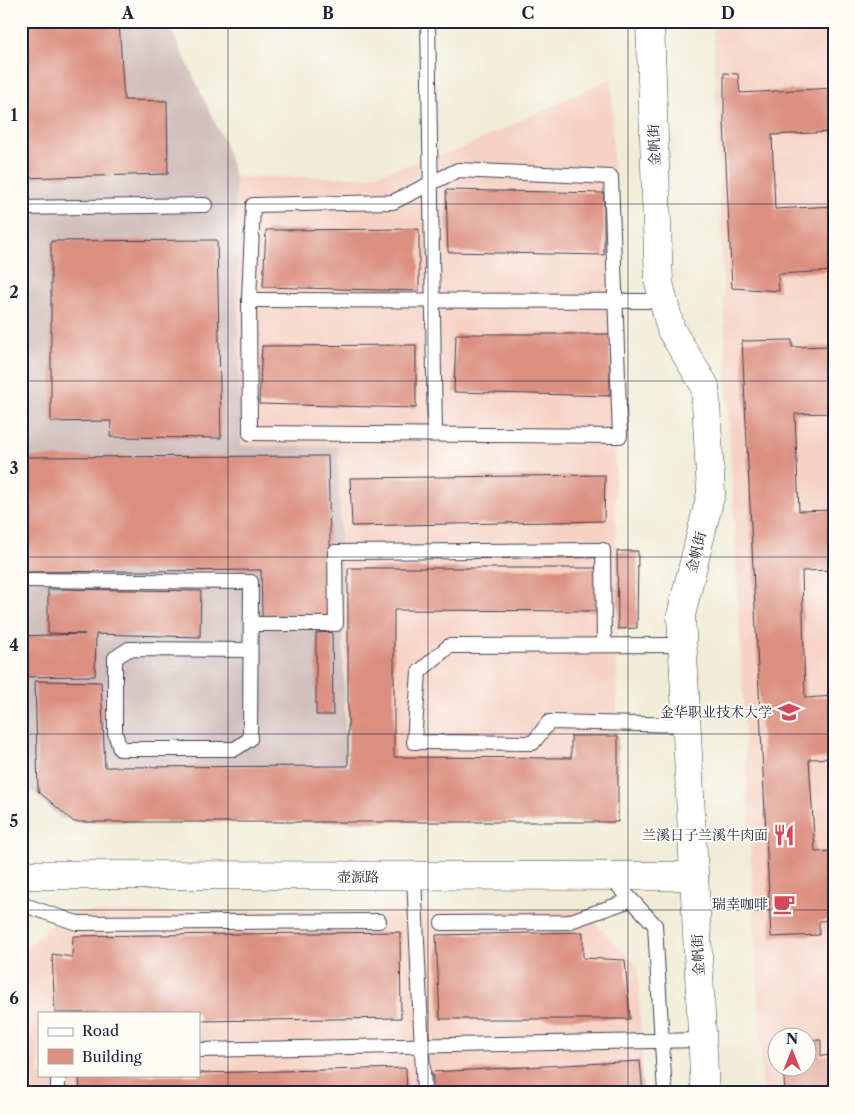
<svg xmlns="http://www.w3.org/2000/svg" width="855" height="1114" viewBox="0 0 855 1114" font-family="'Libre Caslon Text','Noto Serif SC',serif">
<style>
.built{fill:#f6d2c4;fill-rule:evenodd}
.industrial{fill:#d1bfbe}
.building{fill:#db8f80}
.lines{fill:none;stroke-linecap:round;stroke-linejoin:round}
.service-casing{stroke:#414052;stroke-width:16}
.minor-casing{stroke:#414052;stroke-width:29}
.tertiary-casing{stroke:#414052;stroke-width:29}
.service{stroke:#fff;stroke-width:14}
.minor{stroke:#fff;stroke-width:28}
.tertiary{stroke:#fff;stroke-width:28}
.grid{fill:none;stroke:#22223b;stroke-width:1;stroke-opacity:0.55}
.labels{text-anchor:middle;stroke-width:4;stroke-linejoin:round;paint-order:stroke}
.street-label{font-size:14px;fill:#22223b;stroke:#fdfcf7}
.poi-label{font-size:14px;fill:#22223b;stroke:#fdfcf7;text-anchor:end}
.neatline{fill:none;stroke:#22223b;stroke-width:2}
.grid-label{font-size:16px;text-anchor:middle;font-weight:bold;fill:#22223b}
</style>
<rect width="100%" height="100%" fill="#fdfcf7"/>
<filter id="ink" filterUnits="userSpaceOnUse"><feTurbulence type="fractalNoise" baseFrequency=".02" numOctaves="2"/><feDisplacementMap in="SourceGraphic" scale="10" xChannelSelector="R" yChannelSelector="G"/><feConvolveMatrix kernelMatrix="1 2 1 2 8 2 1 2 1" color-interpolation-filters="sRGB"/></filter>
<filter id="wash" filterUnits="userSpaceOnUse"><feTurbulence type="fractalNoise" baseFrequency=".0096" numOctaves="4" result="noise"/><feDisplacementMap in="SourceGraphic" scale="20" xChannelSelector="R" yChannelSelector="G"/><feGaussianBlur stdDeviation="1.12" result="paint"/><feColorMatrix in="noise" values="0 0 0 0 0 0 0 0 0 0 0 0 0 0 0 0 0 1.4 0 .05"/><feComposite in="paint" operator="in"/></filter>
<g filter="url(#wash)">
<rect width="100%" height="100%" fill="#f0ecd6"/>
<g class="built">
<path d="M713,21H834V1093H763L727,387ZM778,1036H808V1066H778Z"/>
<polygon points="612,78 618,822 348,822 349,766 338,447 241,447 235,177 367,177 458,150"/>
<path d="M582,910L638,966L643,1093H34L25,950L65,912ZM39,1013H199V1075H39Z"/>
</g>
<polygon class="industrial" points="21,21 167,21 225,144 235,177 241,446 338,447 348,822 61,819 21,781"/>
<g id="blocks">
<g class="building">
<polygon points="21,21 119,21 124,100 167,101 168,174 21,178"/>
<polygon points="724,73 738,74 740,93 834,88 834,132 772,135 775,209 834,206 834,271 778,274 779,291 732,288 724,122"/>
<polygon points="446,190 604,193 604,255 448,252"/>
<polygon points="419,229 419,291 263,287 266,230"/>
<polygon points="217,240 221,438 110,437 111,421 51,422 51,241"/>
<polygon points="456,334 610,334 610,396 454,392"/>
<polygon points="792,340 792,347 834,346 834,413 795,414 799,511 834,510 834,570 802,571 805,698 834,696 834,758 809,759 815,852 834,851 834,920 819,921 819,935 771,937 742,341"/>
<polygon points="416,345 416,408 259,404 262,346"/>
<polygon points="328,456 332,622 262,619 261,570 21,572 21,457"/>
<polygon points="605,475 604,521 352,526 350,478"/>
<polygon points="617,551 638,551 637,628 618,629"/>
<polygon points="348,568 597,568 597,611 394,610 394,757 571,758 571,736 618,736 618,822 74,822 38,791 35,681 101,682 105,767 348,766"/>
<polygon points="48,589 201,591 200,637 96,634 95,676 21,677 21,636 85,634 48,633"/>
<polygon points="332,632 333,715 316,715 316,633"/>
<polygon points="400,932 401,1018 199,1021 199,1013 55,1013 52,954 72,957 73,936"/>
<polygon points="583,932 583,958 625,960 630,1019 440,1019 436,935"/>
<polygon points="808,1040 821,1040 821,1056 834,1055 834,1093 785,1093 783,1066 808,1066"/>
<polygon points="640,1061 643,1093 434,1093 432,1072"/>
<polygon points="406,1068 407,1093 80,1093 79,1076 199,1075 199,1073"/>
</g>
</g>
</g>
<g filter="url(#ink)">
<use href="#blocks" fill-opacity="0" stroke="#414052" stroke-width="1"/>
<g class="lines">
<g class="service-casing">
<g id="service">
<polyline points="428,21 435,433"/>
<polygon points="458,170 611,177 620,436 250,433 249,300 253,205 393,202"/>
<polyline points="21,208 205,205"/>
<polyline points="249,300 664,301"/>
<polyline points="21,580 251,582 250,739 235,749 120,749 115,733 115,658 129,649 250,650"/>
<polyline points="251,624 336,624 335,552 603,550 604,645"/>
<polyline points="683,645 449,646 419,672 414,742 533,743 549,722 686,725"/>
<polyline points="414,877 424,1093"/>
<polyline points="610,877 655,925 665,1093"/>
<polyline points="21,904 77,923 379,921"/>
<polyline points="442,923 568,922 631,900"/>
<polyline points="199,1050 703,1040"/>
<polyline points="58,1093 58,1075"/>
</g>
</g>
<g class="minor-casing">
<polyline id="minor" points="21,875 694,876"/>
</g>
<g class="tertiary-casing">
<polyline id="tertiary" points="650,21 659,283 671,330 705,386 711,493 681,615 705,1093"/>
</g>
<use href="#service" class="service"/>
<use href="#minor" class="minor"/>
<use href="#tertiary" class="tertiary"/>
</g>
</g>
<path class="grid" d="M228,21V1093M428,21V1093M628,21V1093M21,204H834M21,381H834M21,557H834M21,734H834M21,910H834"/>
<defs>
<g id="university-bare" transform="scale(1.725)"><path d="M0-5L7-2L0 1L-7-2ZM-4 1L0 2.5L4 1V4Q0 6-4 4Z" fill="#d1495b" stroke="#fdfcf7" stroke-width="2.5" paint-order="stroke"/></g>
<g id="restaurant-bare" transform="scale(1.725)"><path d="M-5-6h1v4h1v-4h1v4h1v-4h1v5L-1.5 .5V6h-2V.5L-5-1ZM5-6V6H3V1.5H1.5Q1.5-4 5-6Z" fill="#d1495b" stroke="#fdfcf7" stroke-width="2.5" paint-order="stroke"/></g>
<g id="cafe-bare" transform="scale(1.725)"><path d="M-5.5-4.5H6V0H3Q3 3.5 0 3.5H-2.5Q-5.5 3.5-5.5 0ZM3-3.2v2h1.7v-2ZM-6 4.5H4V6H-6Z" fill="#d1495b" stroke="#fdfcf7" stroke-width="2.5" paint-order="stroke"/></g>
</defs>
<g fill-rule="evenodd">
<use href="#university-bare" x="789" y="712"/>
<use href="#restaurant-bare" x="784" y="835"/>
<use href="#cafe-bare" x="784" y="904"/>
</g>
<g class="labels">
<g class="street-label">
<text transform="translate(654 145) rotate(-92)" y="5">金帆街</text>
<text transform="translate(696 552) rotate(-76)" y="5">金帆街</text>
<text x="358" y="882">壶源路</text>
<text transform="translate(698 955) rotate(-93)" y="5">金帆街</text>
</g>
<g class="poi-label">
<text x="772" y="717">金华职业技术大学</text>
<text x="768" y="840">兰溪日子兰溪牛肉面</text>
<text x="768" y="909">瑞幸咖啡</text>
</g>
</g>
<rect width="855" height="1114" fill="none" stroke="#fdfcf7" stroke-width="55"/>
<rect x="38" y="1012" width="162" height="65" fill="#fdfcf7" stroke="#a5a5ac"/>
<rect x="48" y="1028" width="25" height="8" fill="#ffffff" stroke="#a5a5ac"/>
<text x="82" y="1036" font-size="15" fill="#22223b">Road</text>
<rect x="48" y="1049" width="25" height="15" fill="#db8f80" stroke="#a5a5ac"/>
<text x="82" y="1062" font-size="15" fill="#22223b">Building</text>
<g transform="translate(792 1052)"><circle r="24" fill="#fdfcf7" stroke="#a5a5ac"/>
<path d="M0-4L9 19L0 12L-9 19Z" fill="#d1495b"/>
<text y="-8" font-size="14" font-weight="bold" text-anchor="middle" fill="#22223b">N</text>
</g>
<rect x="28" y="28" width="800" height="1058" class="neatline"/>
<g class="grid-label">
<text x="128" y="19">A</text>
<text x="328" y="19">B</text>
<text x="528" y="19">C</text>
<text x="728" y="19">D</text>
<text x="14" y="121">1</text>
<text x="14" y="298">2</text>
<text x="14" y="474">3</text>
<text x="14" y="651">4</text>
<text x="14" y="827">5</text>
<text x="14" y="1004">6</text>
</g>
</svg>
